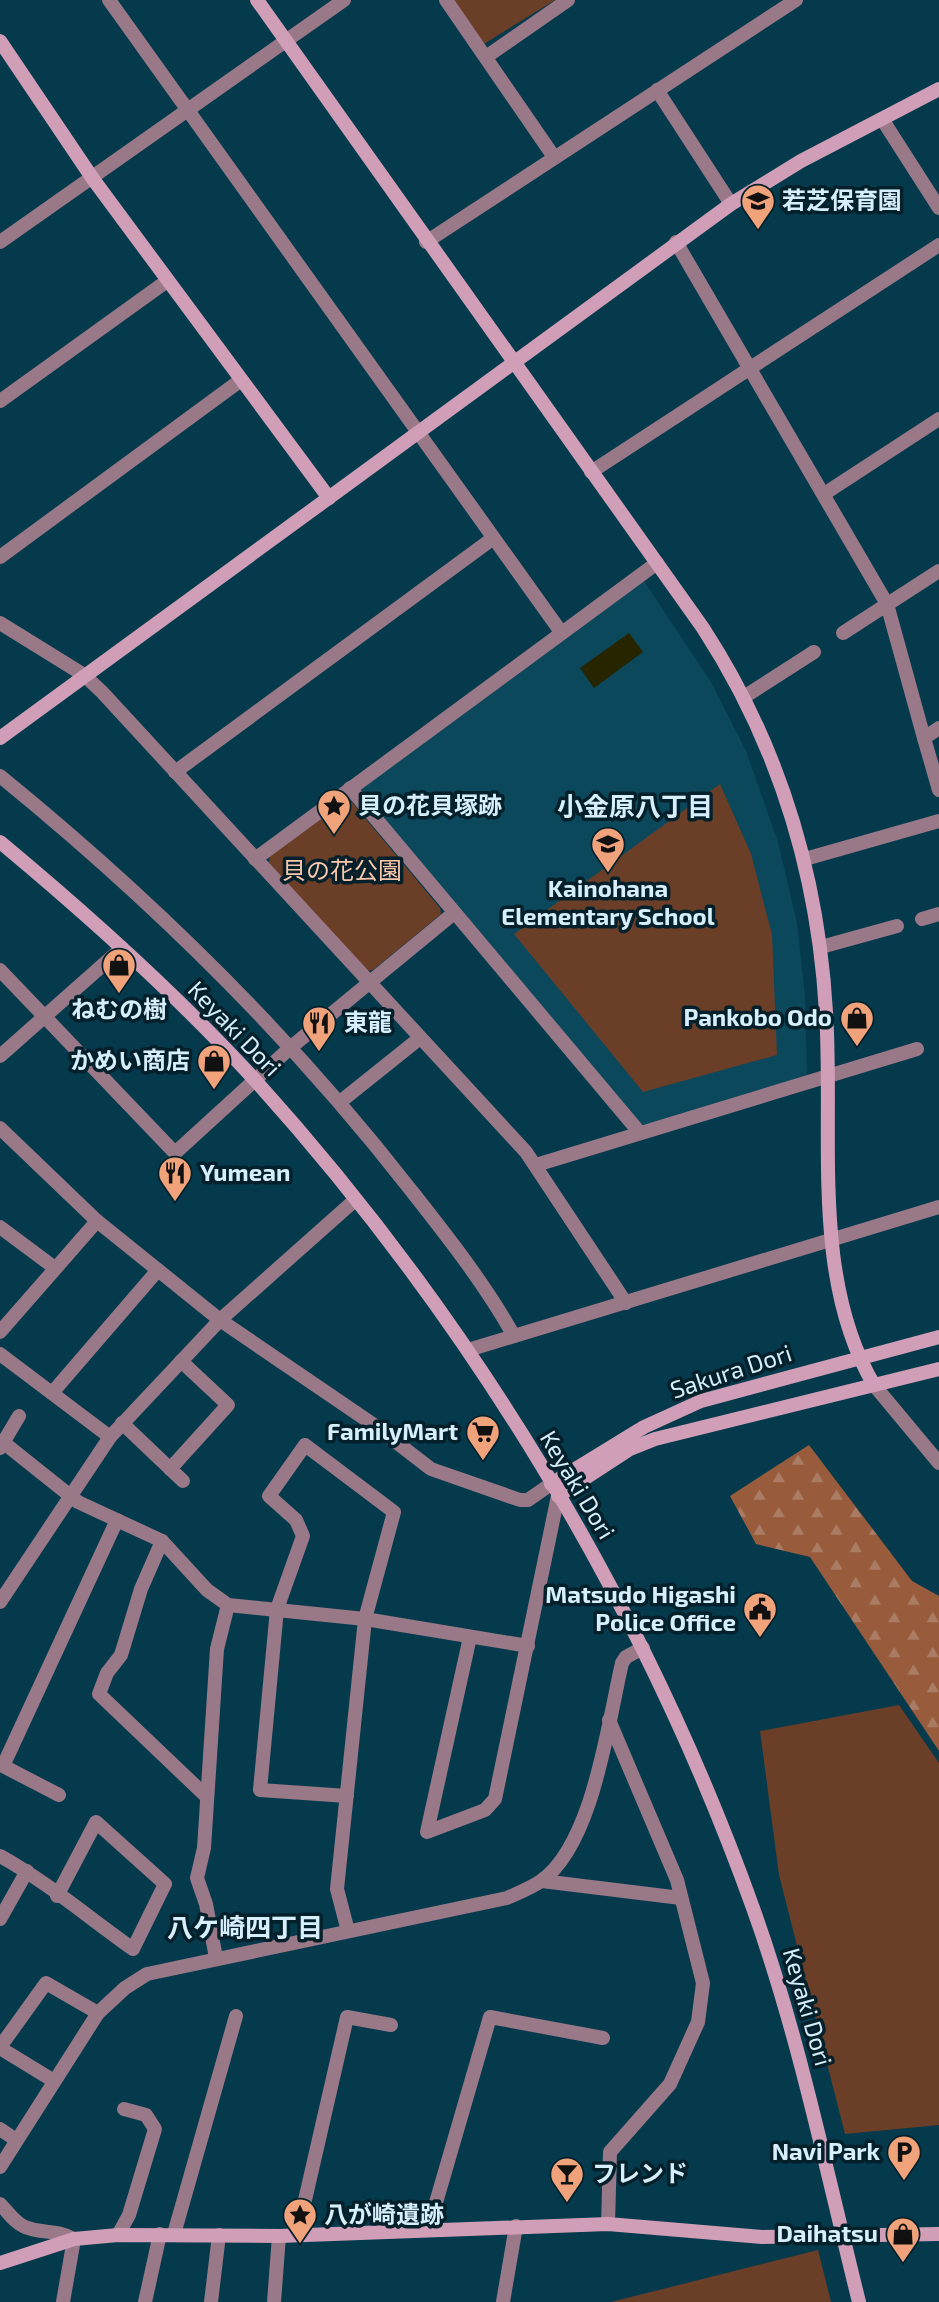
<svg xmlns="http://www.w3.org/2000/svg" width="939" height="2302" viewBox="0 0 939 2302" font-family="'Exo 2','Noto Sans JP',sans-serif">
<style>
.built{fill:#0c485c}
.forest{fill:url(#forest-firs)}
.park{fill:#6a3e27}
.water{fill:#262500}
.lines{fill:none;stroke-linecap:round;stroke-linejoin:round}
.street{stroke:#997888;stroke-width:14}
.secondary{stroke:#d19eb7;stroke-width:14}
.labels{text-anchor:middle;stroke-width:7;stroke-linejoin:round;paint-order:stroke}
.poi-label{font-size:24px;font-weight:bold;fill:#d7effb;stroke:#03202b;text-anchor:start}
.park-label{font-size:24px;fill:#fdc7ac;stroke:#03202b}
.street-label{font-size:24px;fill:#d7effb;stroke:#03202b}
.neighbourhood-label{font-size:26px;font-weight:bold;fill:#d7effb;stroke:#03202b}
</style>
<defs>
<pattern id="forest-firs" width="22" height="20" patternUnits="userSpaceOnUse" patternTransform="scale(1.75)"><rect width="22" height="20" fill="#985c3d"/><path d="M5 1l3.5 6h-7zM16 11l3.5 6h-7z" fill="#aa7c64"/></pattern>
</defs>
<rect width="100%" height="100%" fill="#053a4d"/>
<polygon class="built" points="644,581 711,682 746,751 778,842 797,923 805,996 807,1075 646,1125 638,1123 362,794 362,787"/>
<polygon class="forest" points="809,1445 912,1581 939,1596 939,1751 810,1557 756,1544 730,1496"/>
<g class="park">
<polygon points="446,0 555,0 479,47"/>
<polygon points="720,784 751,854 772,935 777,1055 643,1092 514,934"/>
<polygon points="343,800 350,800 440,908 441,914 373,970 366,971 268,866 270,856"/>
<polygon points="899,1705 939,1763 939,2125 845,2134 779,1875 760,1731"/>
<polygon points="818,2250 831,2302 611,2302"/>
</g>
<polygon class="water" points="629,633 643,652 594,688 580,668"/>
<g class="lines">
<g class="street">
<polyline points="109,0 561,632"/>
<polyline points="446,0 554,157"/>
<polyline points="486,57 568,0"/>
<polyline points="657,90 731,204"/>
<polyline points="882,119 939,208"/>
<polyline points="0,242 344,0"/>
<polyline points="426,242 796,0"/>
<polyline points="676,242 887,604 924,738"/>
<polyline points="0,401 167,281"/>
<polyline points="591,472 939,245"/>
<polyline points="824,494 939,419"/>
<polyline points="0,557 241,380"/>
<polyline points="0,623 84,675 102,692 526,1152 626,1303"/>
<polyline points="843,633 939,571"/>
<polyline points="744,697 814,652"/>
<polyline points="939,728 924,738 939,790"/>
<polyline points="175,772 492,539"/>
<path d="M0,776C151,899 290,1035 410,1189C447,1236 485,1284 514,1336"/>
<polyline points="350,788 640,1133"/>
<polyline points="255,859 657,563"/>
<polyline points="805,859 939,821"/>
<polyline points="922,919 939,914"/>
<polyline points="821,947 897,926"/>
<polyline points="0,970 175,1153 290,1048 454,913"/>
<polyline points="0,1056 122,948"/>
<polyline points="340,1102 420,1038"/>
<polyline points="0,1128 97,1221 220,1320 374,1425 431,1469 520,1500 528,1500 551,1484"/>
<polyline points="536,1165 917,1049"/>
<polyline points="0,1227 55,1268"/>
<polyline points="0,1332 97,1221"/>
<polyline points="468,1350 939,1207"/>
<polyline points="0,1354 110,1437"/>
<polyline points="874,1385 939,1463"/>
<polyline points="52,1393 158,1270"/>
<polyline points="122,1423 183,1481"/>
<polyline points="4,1443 78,1502 162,1541 207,1590 228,1605 365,1619 528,1646"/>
<polyline points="0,1448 19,1416"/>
<polyline points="170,1469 228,1405 181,1361"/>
<polyline points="162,1541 141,1589 121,1655 107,1673 99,1694 207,1797"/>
<polyline points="0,1602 110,1437 220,1320 355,1200"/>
<polyline points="470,1637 427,1832 485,1810 495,1799 558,1496"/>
<polyline points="59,1795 3,1766 117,1520"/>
<polyline points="347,1796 260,1790 277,1609 303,1536 296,1520 269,1496 305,1445 394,1512 365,1619 337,1889 348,1931"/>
<path d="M0,1856C47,1882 89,1918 133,1949L165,1884L96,1822L57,1896"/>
<polyline points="542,1881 681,1898"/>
<polyline points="0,1919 27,1871"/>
<polyline points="216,1958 206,1904 197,1878 204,1848 217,1649 228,1605"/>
<polyline points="0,2047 46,1983 98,2013"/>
<polyline points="0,2048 54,2081"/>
<polyline points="0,2129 16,2140"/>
<path d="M0,2167L98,2013L125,1988L147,1974L507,1898C518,1893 531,1888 541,1881C593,1845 608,1723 622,1663L626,1657L643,1648"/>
<path d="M0,2204C8,2212 15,2223 25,2227C42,2234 56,2229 74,2239L63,2302"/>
<polyline points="608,2224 610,2152 670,2084 698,2022 703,1983 677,1880 609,1720"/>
<polyline points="428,2230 490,2017 603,2038"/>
<polyline points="174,2234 236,2016"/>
<polyline points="118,2235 129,2215 155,2129 146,2115 124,2109"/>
<polyline points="297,2235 347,2017 391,2025"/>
<polyline points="145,2302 160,2234"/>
<polyline points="211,2302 219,2235"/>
<polyline points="274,2302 279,2236"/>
<polyline points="503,2302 516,2226"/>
</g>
<g class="secondary">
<path d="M257,0L703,628C779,745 818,873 826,1012C834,1132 810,1277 874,1385"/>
<polyline points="0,41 93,179 329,498"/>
<polyline points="0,738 731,204 801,161 939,89"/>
<path d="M0,842C89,916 176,994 254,1079C471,1319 644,1604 753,1908C799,2036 826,2170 859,2302"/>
<polyline points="551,1484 644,1427 701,1401 939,1337"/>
<polyline points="558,1496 630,1449 655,1439 939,1369"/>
<polyline points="0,2263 74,2239 118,2235 279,2236 608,2224 762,2237 939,2234"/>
</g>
</g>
<defs>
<g id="school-pin" transform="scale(1.75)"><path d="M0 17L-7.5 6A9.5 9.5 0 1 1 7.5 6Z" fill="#f0a27a" stroke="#03202b"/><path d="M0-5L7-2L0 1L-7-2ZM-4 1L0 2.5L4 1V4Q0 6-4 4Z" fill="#111"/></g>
<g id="sight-pin" transform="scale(1.75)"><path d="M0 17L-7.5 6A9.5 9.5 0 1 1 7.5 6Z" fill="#f0a27a" stroke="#03202b"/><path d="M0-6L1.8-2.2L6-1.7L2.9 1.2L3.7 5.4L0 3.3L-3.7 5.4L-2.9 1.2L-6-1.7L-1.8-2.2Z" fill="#111"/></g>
<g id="shop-pin" transform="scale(1.75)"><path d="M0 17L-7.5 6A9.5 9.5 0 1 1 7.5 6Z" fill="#f0a27a" stroke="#03202b"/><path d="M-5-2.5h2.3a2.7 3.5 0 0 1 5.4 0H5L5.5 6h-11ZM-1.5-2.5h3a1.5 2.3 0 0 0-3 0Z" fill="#111"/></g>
<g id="restaurant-pin" transform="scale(1.75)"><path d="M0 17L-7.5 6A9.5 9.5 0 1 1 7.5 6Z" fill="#f0a27a" stroke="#03202b"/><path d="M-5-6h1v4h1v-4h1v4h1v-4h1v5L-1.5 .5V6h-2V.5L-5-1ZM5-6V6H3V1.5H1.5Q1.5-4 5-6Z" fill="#111"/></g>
<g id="supermarket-pin" transform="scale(1.75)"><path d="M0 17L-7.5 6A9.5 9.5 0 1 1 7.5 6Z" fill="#f0a27a" stroke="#03202b"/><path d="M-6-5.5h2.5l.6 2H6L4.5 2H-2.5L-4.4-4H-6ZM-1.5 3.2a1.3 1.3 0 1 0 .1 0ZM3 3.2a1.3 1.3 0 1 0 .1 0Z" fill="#111"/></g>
<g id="civic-pin" transform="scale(1.75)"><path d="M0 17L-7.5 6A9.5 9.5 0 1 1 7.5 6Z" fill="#f0a27a" stroke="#03202b"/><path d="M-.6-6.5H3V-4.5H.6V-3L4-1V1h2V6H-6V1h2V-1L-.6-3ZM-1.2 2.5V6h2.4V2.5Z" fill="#111"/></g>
<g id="parking-pin" transform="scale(1.75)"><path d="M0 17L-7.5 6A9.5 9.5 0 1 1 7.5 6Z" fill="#f0a27a" stroke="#03202b"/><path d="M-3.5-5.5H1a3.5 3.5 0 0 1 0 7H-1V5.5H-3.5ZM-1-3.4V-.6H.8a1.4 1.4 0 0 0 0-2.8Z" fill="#111"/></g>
<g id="bar-pin" transform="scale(1.75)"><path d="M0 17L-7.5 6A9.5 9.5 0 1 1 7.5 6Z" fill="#f0a27a" stroke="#03202b"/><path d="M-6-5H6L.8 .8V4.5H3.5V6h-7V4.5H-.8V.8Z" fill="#111"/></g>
</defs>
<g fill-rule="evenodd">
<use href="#school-pin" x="758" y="201"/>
<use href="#sight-pin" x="334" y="806"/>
<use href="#school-pin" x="608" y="844"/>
<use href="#shop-pin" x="119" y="965"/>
<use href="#shop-pin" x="857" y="1018"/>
<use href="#restaurant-pin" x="319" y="1023"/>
<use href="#shop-pin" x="214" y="1061"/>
<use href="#restaurant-pin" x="175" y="1173"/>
<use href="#supermarket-pin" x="483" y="1432"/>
<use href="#civic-pin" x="760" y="1609"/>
<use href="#parking-pin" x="904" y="2152"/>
<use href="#bar-pin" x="567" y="2174"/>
<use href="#sight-pin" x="300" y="2215"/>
<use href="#shop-pin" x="903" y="2234"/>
</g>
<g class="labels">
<g class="poi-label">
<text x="782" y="209">若芝保育園</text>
<text x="358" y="814">貝の花貝塚跡</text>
<text x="608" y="897" text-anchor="middle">Kainohana<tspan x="608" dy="28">Elementary School</tspan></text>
<text x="119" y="1018" text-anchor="middle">ねむの樹</text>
<text x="832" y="1026" text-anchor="end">Pankobo Odo</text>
<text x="344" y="1031">東龍</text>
<text x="190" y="1069" text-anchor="end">かめい商店</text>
<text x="200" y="1181">Yumean</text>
<text x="458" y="1440" text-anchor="end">FamilyMart</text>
<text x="736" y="1603" text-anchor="end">Matsudo Higashi<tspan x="736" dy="28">Police Office</tspan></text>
<text x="880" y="2160" text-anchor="end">Navi Park</text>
<text x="592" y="2182">フレンド</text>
<text x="324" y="2223">八が崎遺跡</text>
<text x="878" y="2242" text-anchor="end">Daihatsu</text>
</g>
<g class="park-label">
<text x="342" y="879">貝の花公園</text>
</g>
<g class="street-label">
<text transform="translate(234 1029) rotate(46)" y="8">Keyaki Dori</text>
<text transform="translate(731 1372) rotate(-18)" y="8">Sakura Dori</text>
<text transform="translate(577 1485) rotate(59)" y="8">Keyaki Dori</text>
<text transform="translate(807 2007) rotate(74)" y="8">Keyaki Dori</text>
</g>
<g class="neighbourhood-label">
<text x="635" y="816">小金原八丁目</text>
<text x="245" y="1937">八ケ崎四丁目</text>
</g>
</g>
</svg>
